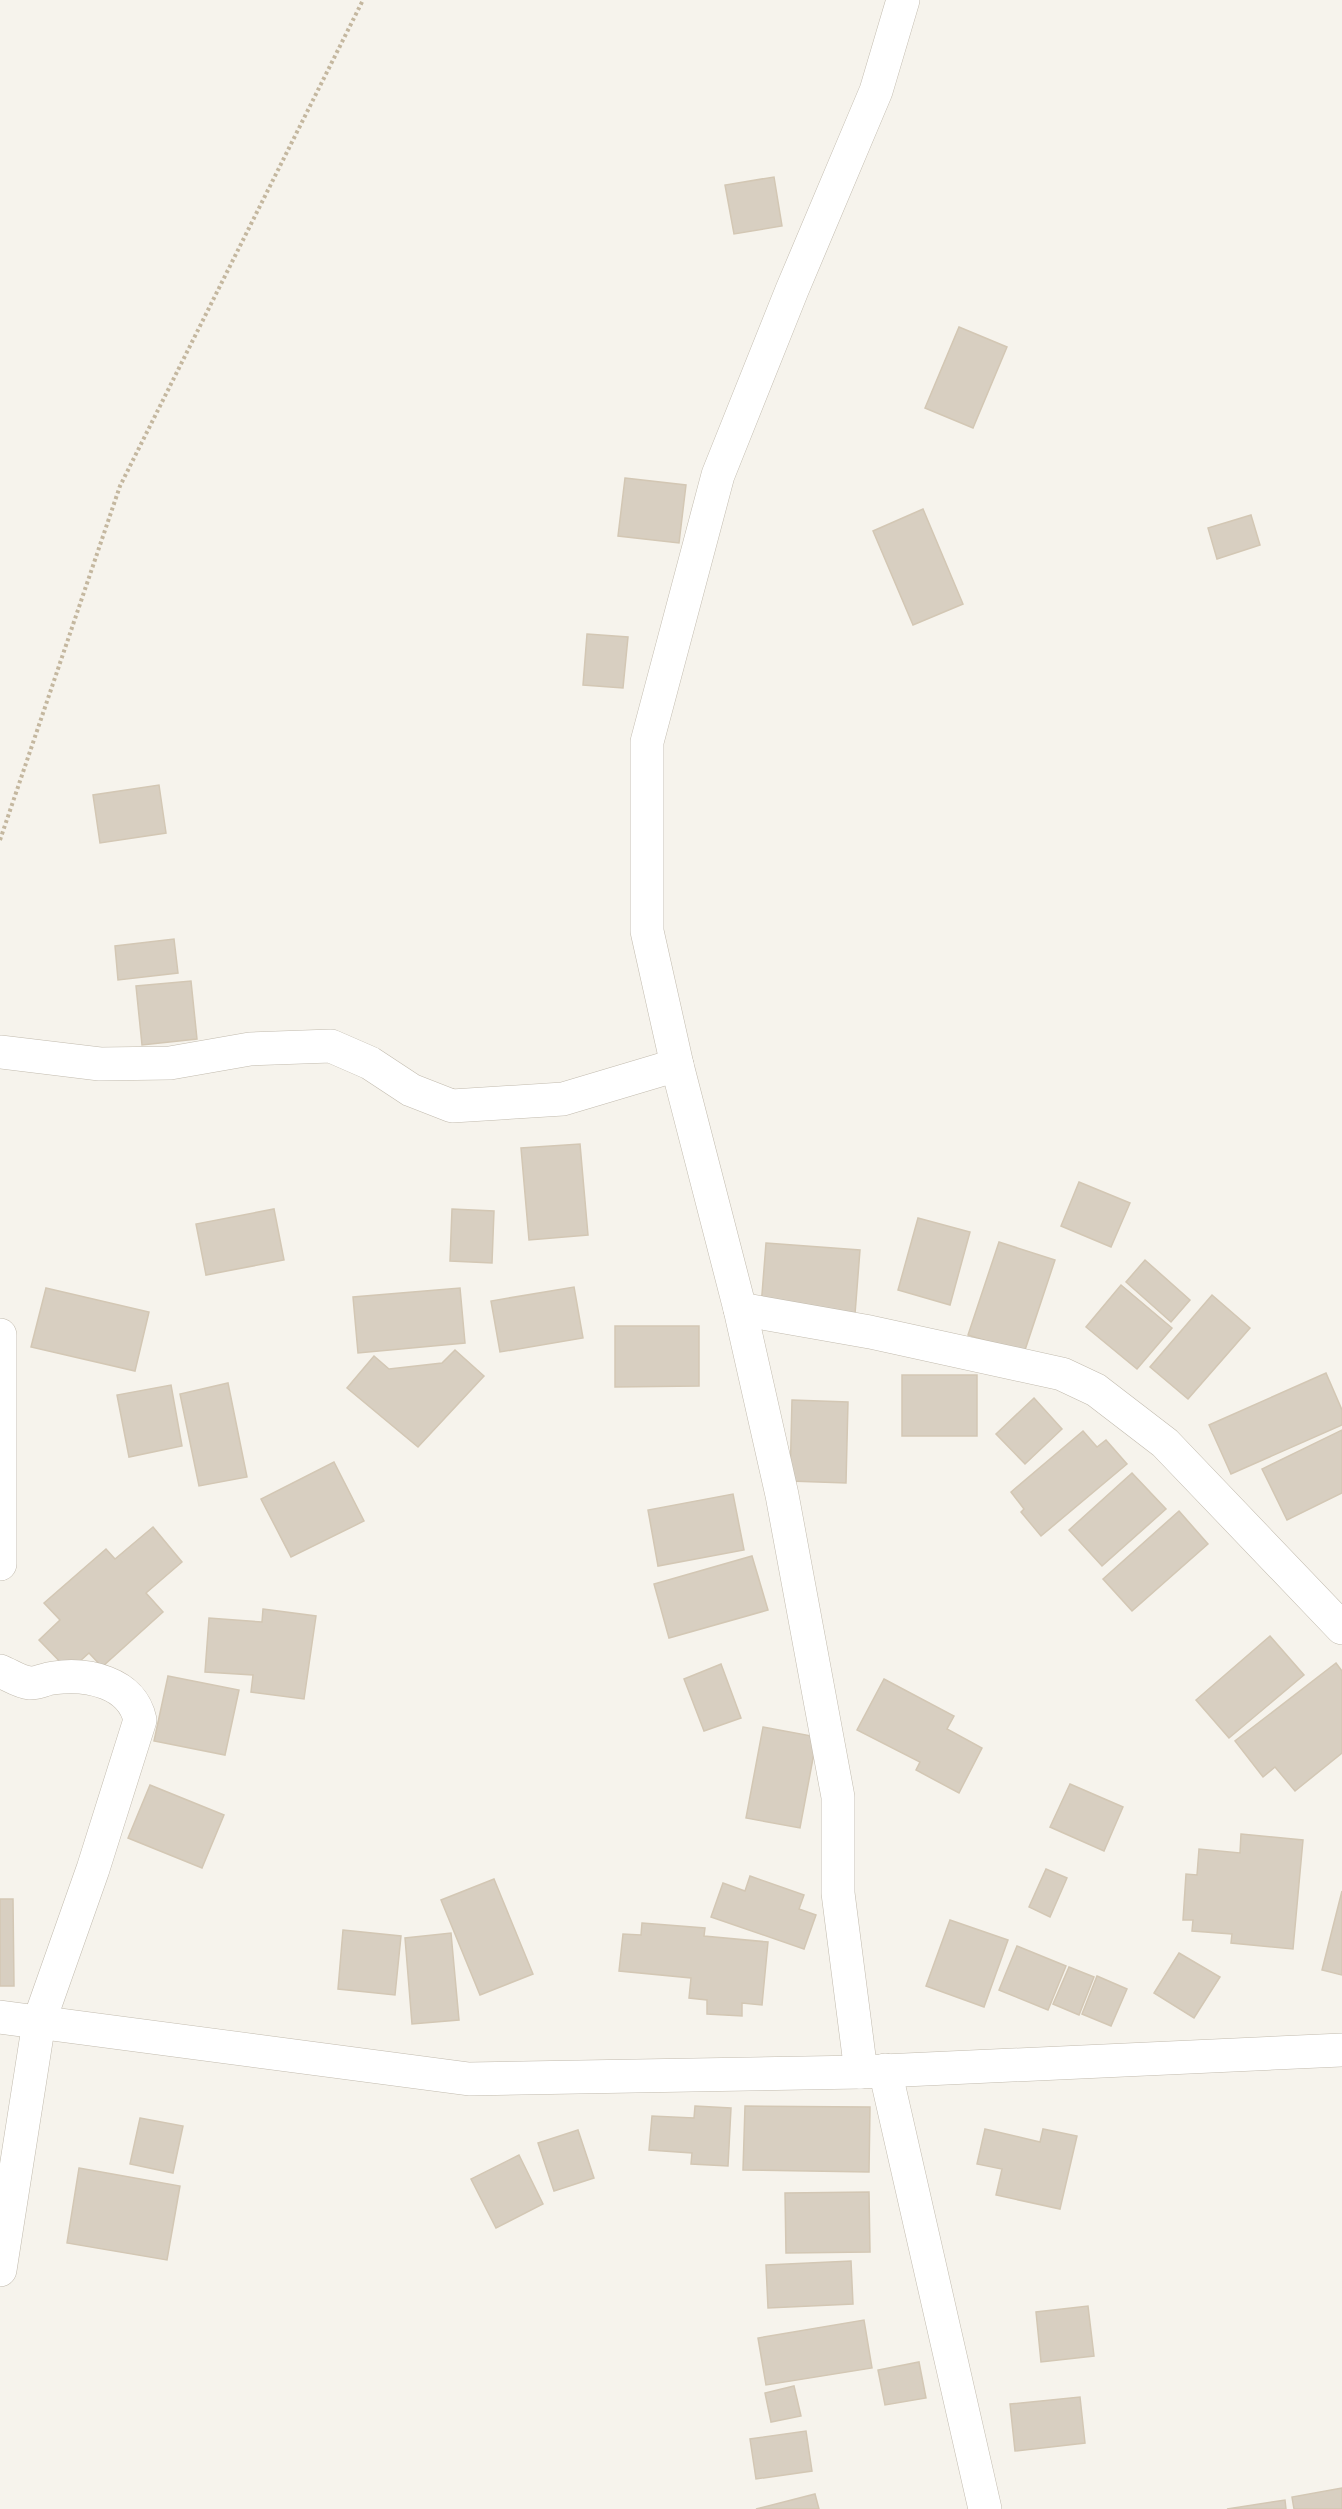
<svg xmlns="http://www.w3.org/2000/svg" width="1342" height="2509" viewBox="0 0 1342 2509" font-family="'Source Sans 3',sans-serif">
<style>
.building{fill:#d8cfc1;stroke:#d3c7b4;stroke-width:1.5}
.lines{fill:none;stroke-linecap:round;stroke-linejoin:round}
.minor-casing{stroke:#c2bbae;stroke-width:34}
.path{stroke:#c4b79f;stroke-width:4;stroke-dasharray:3 3;stroke-linecap:butt}
.minor{stroke:#fff;stroke-width:33}
</style>
<rect width="100%" height="100%" fill="#f6f3ec"/>
<g class="building">
<polygon points="774,177 782,226 734,234 725,185"/>
<polygon points="959,327 1007,347 973,428 925,408"/>
<polygon points="625,478 686,485 679,543 618,536"/>
<polygon points="923,509 963,604 913,625 873,531"/>
<polygon points="1251,515 1260,545 1217,559 1208,528"/>
<polygon points="587,634 628,637 623,688 583,685"/>
<polygon points="159,785 166,833 100,843 93,795"/>
<polygon points="174,939 178,973 118,980 115,946"/>
<polygon points="191,981 197,1039 142,1045 136,986"/>
<polygon points="580,1144 588,1235 529,1240 521,1148"/>
<polygon points="1079,1182 1130,1203 1111,1247 1061,1226"/>
<polygon points="274,1209 284,1260 206,1275 196,1224"/>
<polygon points="452,1209 494,1211 492,1263 450,1261"/>
<polygon points="918,1218 970,1232 950,1305 898,1290"/>
<polygon points="999,1242 1055,1260 1024,1353 968,1335"/>
<polygon points="766,1243 860,1250 855,1314 761,1307"/>
<polygon points="1145,1260 1190,1300 1171,1322 1126,1282"/>
<polygon points="1121,1285 1172,1328 1137,1369 1086,1327"/>
<polygon points="574,1287 583,1338 500,1352 491,1301"/>
<polygon points="46,1288 149,1312 135,1371 31,1347"/>
<polygon points="460,1288 465,1343 358,1353 353,1297"/>
<polygon points="1212,1295 1250,1328 1188,1399 1150,1367"/>
<polygon points="615,1326 699,1326 699,1386 615,1387"/>
<polygon points="455,1350 484,1376 418,1447 347,1388 374,1356 389,1369 442,1363"/>
<polygon points="1326,1373 1342,1410 1342,1425 1231,1474 1209,1425"/>
<rect x="902" y="1375" width="75" height="61"/>
<polygon points="228,1383 247,1477 199,1486 180,1394"/>
<polygon points="171,1385 182,1446 129,1457 117,1395"/>
<polygon points="1034,1398 1062,1429 1025,1464 996,1434"/>
<polygon points="792,1400 848,1402 846,1483 790,1481"/>
<polygon points="1342,1430 1342,1493 1287,1520 1262,1469"/>
<polygon points="1083,1431 1097,1447 1106,1440 1127,1464 1041,1536 1021,1512 1024,1509 1011,1492"/>
<polygon points="334,1462 364,1521 291,1557 261,1499"/>
<polygon points="1132,1473 1166,1509 1102,1566 1069,1530"/>
<polygon points="733,1494 744,1550 658,1566 648,1510"/>
<polygon points="1179,1511 1208,1544 1132,1611 1103,1579"/>
<polygon points="153,1527 182,1562 146,1593 163,1612 102,1667 89,1653 69,1671 39,1640 60,1620 44,1603 106,1549 115,1559"/>
<polygon points="752,1556 768,1610 669,1638 654,1584"/>
<polygon points="263,1609 316,1616 304,1699 251,1692 253,1675 205,1672 209,1618 262,1622"/>
<polygon points="1270,1636 1304,1675 1229,1738 1196,1700"/>
<polygon points="1336,1663 1342,1671 1342,1753 1295,1791 1275,1767 1263,1777 1235,1741"/>
<polygon points="721,1664 741,1718 704,1731 684,1679"/>
<polygon points="168,1676 239,1690 225,1755 154,1741"/>
<polygon points="884,1679 954,1716 947,1729 982,1748 959,1793 916,1770 920,1762 857,1730"/>
<polygon points="763,1727 817,1737 800,1828 746,1818"/>
<polygon points="1070,1784 1123,1807 1104,1851 1050,1827"/>
<polygon points="150,1785 224,1815 202,1868 128,1838"/>
<polygon points="1241,1834 1303,1840 1293,1949 1231,1943 1232,1934 1192,1931 1193,1920 1183,1920 1186,1874 1197,1875 1199,1849 1240,1853"/>
<polygon points="1046,1869 1067,1878 1050,1917 1029,1907"/>
<polygon points="750,1876 804,1895 799,1909 816,1915 804,1949 711,1917 723,1883 745,1891"/>
<polygon points="494,1879 533,1974 480,1995 441,1900"/>
<polygon points="1342,1891 1342,1975 1322,1970"/>
<polygon points="0,1899 13,1899 14,1986 0,1986"/>
<polygon points="950,1920 1008,1940 984,2007 926,1986"/>
<polygon points="642,1923 705,1928 704,1936 768,1942 762,2005 742,2003 742,2016 707,2014 707,2000 689,1998 691,1978 619,1971 623,1934 641,1935"/>
<polygon points="343,1930 401,1936 395,1995 338,1989"/>
<polygon points="451,1933 459,2020 412,2024 405,1938"/>
<polygon points="1017,1946 1066,1966 1048,2010 999,1990"/>
<polygon points="1179,1953 1220,1977 1194,2018 1154,1993"/>
<polygon points="1069,1967 1094,1977 1079,2015 1053,2004"/>
<polygon points="1097,1976 1127,1989 1111,2026 1082,2014"/>
<polygon points="695,2106 731,2108 728,2166 691,2164 692,2153 649,2150 652,2116 694,2118"/>
<polygon points="745,2106 870,2107 869,2172 743,2170"/>
<polygon points="140,2118 183,2126 173,2173 130,2164"/>
<polygon points="985,2129 1040,2142 1043,2129 1077,2136 1060,2209 996,2195 1002,2169 977,2164"/>
<polygon points="578,2130 594,2178 554,2191 538,2143"/>
<polygon points="519,2155 543,2204 496,2228 471,2179"/>
<polygon points="79,2168 180,2186 167,2260 67,2243"/>
<polygon points="869,2192 870,2252 786,2253 785,2193"/>
<polygon points="851,2261 853,2304 768,2308 766,2265"/>
<polygon points="1088,2306 1094,2356 1041,2362 1036,2312"/>
<polygon points="864,2320 872,2368 766,2385 758,2338"/>
<polygon points="919,2362 926,2398 885,2405 878,2370"/>
<polygon points="794,2386 801,2416 771,2422 765,2393"/>
<polygon points="1080,2397 1085,2443 1015,2451 1010,2404"/>
<polygon points="806,2431 812,2471 756,2479 750,2439"/>
<polygon points="1342,2488 1342,2509 1294,2509 1292,2497"/>
<polygon points="815,2494 819,2509 756,2509"/>
<polygon points="1285,2500 1286,2509 1227,2509"/>
</g>
<g class="lines">
<g class="minor-casing">
<g id="minor">
<polyline points="0,1052 100,1064 170,1063 250,1049 331,1046 370,1063 411,1090 452,1106 563,1099 677,1065"/>
<polyline points="740,1309 870,1332 1062,1374 1096,1390 1165,1443 1342,1628"/>
<polyline points="0,1335 0,1564"/>
<path d="M0,1671C10,1675 19,1682 30,1683C38,1683 45,1679 53,1678C87,1673 132,1682 140,1720L93,1869L39,2022L0,2270"/>
<polyline points="0,2017 469,2079 861,2072 1342,2050"/>
<polyline points="885,2070 985,2509"/>
<polyline points="861,2072 838,1893 838,1797 782,1495 740,1309 677,1065 647,931 647,742 718,475 792,290 876,91 903,0"/>
</g>
</g>
<polyline class="path" points="0,840 120,486 363,0"/>
<use href="#minor" class="minor"/>
</g>
</svg>
